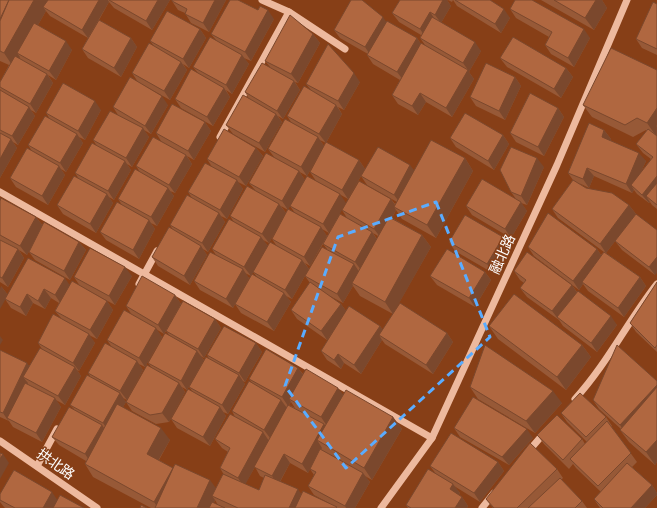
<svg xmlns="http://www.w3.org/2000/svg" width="657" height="508" viewBox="0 0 657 508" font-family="Jost,'Noto Sans SC',sans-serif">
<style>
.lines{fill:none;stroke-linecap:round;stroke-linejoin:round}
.minor{stroke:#edb99e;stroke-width:7}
.wall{fill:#975937;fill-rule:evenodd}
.shaded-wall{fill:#7b482d}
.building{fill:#b06740;stroke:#7b482d}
.marked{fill:none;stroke:#5aacff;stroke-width:3;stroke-dasharray:8 5;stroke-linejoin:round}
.labels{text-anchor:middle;stroke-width:3;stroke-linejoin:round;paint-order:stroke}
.street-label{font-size:14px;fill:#fff;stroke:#873f17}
</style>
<rect width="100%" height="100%" fill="#873f17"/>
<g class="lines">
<g class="minor">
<polyline points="262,0 289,12 345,49"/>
<polyline points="220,137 289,12"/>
<polyline points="0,192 432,438"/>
<polyline points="139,284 157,251"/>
<path d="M575,399C607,364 628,321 657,284"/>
<polyline points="0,441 97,508"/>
<polyline points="527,453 545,432"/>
<polyline points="37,466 57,429"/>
<polyline points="381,508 432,438 557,165 627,0"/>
<polyline points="482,508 494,493"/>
</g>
</g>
<g class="wall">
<polygon points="0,0 170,0 152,30 114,8 109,2 99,20 131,38 137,47 121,77 88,58 82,49 88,38 50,16 46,11 38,25 72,50 56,80 48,75 53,83 36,113 31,110 35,116 18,145 13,142 17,148 0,178 0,90 2,92 0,89 0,82 9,65 0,61"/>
<polygon points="226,0 209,32 191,23 185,13 178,10 172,1"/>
<polygon points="400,0 447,0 451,6 441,23 481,51 469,72 474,79 452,117 426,102 418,115 398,104 392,95 400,80 373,64 367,55 368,54 340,38 334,30 387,22 417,38 421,44 425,45 420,38 421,35 399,22 392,13"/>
<polygon points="448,0 490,0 510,18 501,33 457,6 453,0 452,2"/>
<polygon points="541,0 602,0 607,8 594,30"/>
<polygon points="657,4 657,55 642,48 636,39"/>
<polygon points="510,9 590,38 574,67 551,54 545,45 549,37 516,18"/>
<polygon points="274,19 251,61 244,58 249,64 232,94 226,90 230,97 213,126 181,108 175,99 198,73 193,67 216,40 211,34"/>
<polygon points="200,29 206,38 189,68 183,64 187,70 170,100 138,82 132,73 154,46 150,41"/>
<polygon points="313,34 320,43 298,83 295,82 300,90 283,119 278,116 282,122 265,152 233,134 226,125 249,99 245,92 270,67 265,61"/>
<polygon points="500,58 566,68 573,77 561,98 507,67"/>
<polygon points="657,70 657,134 656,135 657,136 657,209 652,205 650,202 649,203 637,194 634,190 632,193 594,176 589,188 579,183 586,188 629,205 636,214 623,231 636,214 655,275 622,250 615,241 606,253 640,277 646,286 624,317 588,291 583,284 579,290 534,256 528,247 597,249 601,255 604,252 558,218 552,209 573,180 568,173 604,130 611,139 610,140 646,161 641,172 651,159 643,153 636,144 647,131 646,130 633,137 592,117 583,105"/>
<polygon points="515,77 521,86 505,120 476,106 470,97"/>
<path d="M360,82L344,110L338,107L342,114L326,143L320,140L324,146L307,176L296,170L299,171L305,180L288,209L295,213L290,206L340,214L347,218L342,210L391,199L395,204L397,202L367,185L361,176L414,170L465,158L473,171L436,238L402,219L396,210L392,218L422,235L431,247L396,308L447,333L453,342L433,374L385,344L382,340L361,374L344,363L341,369L327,360L321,351L334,331L327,340L297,319L291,310L310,283L305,276L327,249L323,244L310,266L305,263L309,269L292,299L286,296L291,302L274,331L241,313L235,304L257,277L253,272L251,276L245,273L249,278L233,308L200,290L194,281L216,255L212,249L234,222L230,216L255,190L249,183L274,157L268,149L291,122L287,116L311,90L306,84ZM281,206L288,210L272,239L276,245L268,246L263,240L269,243L286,213ZM322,229L329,233L327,236ZM373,233L378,236L377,239ZM353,286L360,296L393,314L383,330L380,326L346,311L341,304L328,295L343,303Z"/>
<polygon points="168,105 151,134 144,130 149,137 132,167 127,164 131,170 114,200 109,197 113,203 96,233 63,214 57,205 79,179 75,173 97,146 93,140 118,115 113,107"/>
<polygon points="558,108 564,117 544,156 516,142 510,133"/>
<polygon points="101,110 85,140 79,137 83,143 66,172 61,169 65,175 48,205 16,187 10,178 32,151 28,145 50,119 46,113"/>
<polygon points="205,122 211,131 194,160 187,156 192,164 175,193 170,191 174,196 157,226 151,223 155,229 139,259 106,240 100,232 122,205 118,199 140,172 136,166 161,141 156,133"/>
<polygon points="503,135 509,144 494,170 456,147 450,138"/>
<polygon points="256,148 263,156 246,186 238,182 243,189 227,219 221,216 225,222 208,252 203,249 207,255 190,285 158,266 152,257 173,230 170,225 192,198 188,192 212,167 207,159"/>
<polygon points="359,160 365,169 348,199 316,181 310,172"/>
<polygon points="544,167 527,205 521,203 527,211 511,238 472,215 466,206 516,199 511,192"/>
<polygon points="0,201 36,217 43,226 79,242 86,250 70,280 35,260 29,252 37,236 27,255 19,250 24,258 8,287 0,282"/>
<polygon points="449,242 509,246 493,273 455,251"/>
<polygon points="514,271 572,285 577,292 617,325 597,352 563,326 559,320 527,297 520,288 524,283 520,280"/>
<polygon points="485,272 491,280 475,307 437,285 430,276"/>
<polygon points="132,276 115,305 80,286 74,277"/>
<polygon points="657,282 657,352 636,332 630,323"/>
<polygon points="70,285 107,301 113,310 97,339 89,335 95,343 79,371 77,370 81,376 65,405 56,400 61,407 42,442 13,427 9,421 0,417 0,350 29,366 42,349 38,343 61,318 55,311 59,303 51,298 45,309 33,303 26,316 11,308 5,299 1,286 8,295"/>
<path d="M175,295L181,304L215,319L221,328L204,358L201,356L204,360L187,390L182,387L185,392L169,422L156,424L132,411L126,402L152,368L148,363L169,335L166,331L164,334L156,329L162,337L145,367L139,364L143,370L127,400L123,398L126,402L123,407L170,440L159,460L173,469L216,489L224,475L220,468L228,452L222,448L215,439L235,417L232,411L252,383L249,379L298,368L303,374L343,395L393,417L402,429L372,480L365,476L370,482L355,508H151L93,477L85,464L86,461L59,445L52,437L74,409L70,405L90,376L88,373L111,346L107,340L132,315L126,306ZM291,402L295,408L289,405ZM290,463L308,473L310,469L314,475L308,486L314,495L329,503L302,495L280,482ZM255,467L260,476L264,478L259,490L245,484ZM215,500L218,505L214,503Z"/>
<polygon points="489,326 582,345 591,357 566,390 498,339"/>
<polygon points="256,343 262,352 245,382 242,381 245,384 228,414 223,412 226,416 210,446 177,428 171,419 193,392 189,387 209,359 207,355"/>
<polygon points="657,381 657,462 655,465 629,442 620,430 621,429 599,409 593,400"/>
<polygon points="470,387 562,403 535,433 478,399"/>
<polygon points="561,413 606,417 612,426 611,426 637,462 632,467 652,485 657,493 657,495 645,508 600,508 594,499 601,492 576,468 573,464 569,469 544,444 537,435 582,439 585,444 587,442 567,422"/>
<polygon points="454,428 533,438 509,465 460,437"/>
<polygon points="498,462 504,471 480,502 454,486 460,493 459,495 462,497 468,506 467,508 408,508 406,505 436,474 430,466"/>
<polygon points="557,469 563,478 561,480 582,501 587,508 493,508 486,499"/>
<polygon points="0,494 57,500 84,508 5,508 4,507 0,502"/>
</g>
<g class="shaded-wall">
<polygon points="34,0 53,0 43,7 46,11 21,55 17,53 20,57 14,68 4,53"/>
<polygon points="99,0 108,0 109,2 88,38 82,30"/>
<polygon points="158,0 170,0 152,30 146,21"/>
<polygon points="215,0 226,0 209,32 203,23"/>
<polygon points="443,0 447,0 451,6 441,23 435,15"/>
<polygon points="596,0 602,0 607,8 594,30 585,18"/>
<polygon points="504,9 510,18 501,33 495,24"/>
<polygon points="268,10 274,19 251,61 245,52"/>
<polygon points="430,12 436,21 426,38 420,29"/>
<polygon points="383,17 389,26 371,56 365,47"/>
<polygon points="200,29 206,38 189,68 183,59"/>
<polygon points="584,29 590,38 574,67 568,58"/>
<polygon points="313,34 320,43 298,83 291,74"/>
<polygon points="131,38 137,47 121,77 114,68"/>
<polygon points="417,38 423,47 404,81 397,72"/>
<polygon points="66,41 72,50 56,80 49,71"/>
<polygon points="475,42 481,51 469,72 474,79 452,117 446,108 468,70 463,63"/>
<polygon points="242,55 249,64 232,94 226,85"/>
<polygon points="181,62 187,70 170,100 164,91"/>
<polygon points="566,68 573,77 561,98 554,89"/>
<polygon points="354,73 360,82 344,110 338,101"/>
<polygon points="47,74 53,83 36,113 30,104"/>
<polygon points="515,77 521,86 505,120 499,111"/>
<polygon points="294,81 300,90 283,119 277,111"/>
<polygon points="224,88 230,97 213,126 207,117"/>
<polygon points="420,93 426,102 418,115 412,106"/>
<polygon points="162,96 168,105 151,134 145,126"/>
<polygon points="95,101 101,110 85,140 78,131"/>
<polygon points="336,105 342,114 326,143 319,134"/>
<polygon points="29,107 35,116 18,145 12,136"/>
<polygon points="558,108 564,117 544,156 538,147"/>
<polygon points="657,108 657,126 656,125 657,127 657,134 656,136 647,123"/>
<polygon points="276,114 282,122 265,152 259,143"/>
<polygon points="205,122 211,131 194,160 188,151"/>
<polygon points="143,128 149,137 132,167 126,158"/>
<polygon points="604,130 611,139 608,146 602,137"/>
<polygon points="77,134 83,143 66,172 60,163"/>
<polygon points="503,135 509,144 494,170 488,161"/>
<polygon points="318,137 324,146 307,176 301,167"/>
<polygon points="11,139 17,148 0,178 0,159"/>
<polygon points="256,148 263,156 246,186 239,177"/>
<polygon points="639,153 646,161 634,188 631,185 634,190 632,193 626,184"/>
<polygon points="186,155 192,164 175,193 169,185"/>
<polygon points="465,158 473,171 436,238 427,225"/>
<polygon points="537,158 544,167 527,205 521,196"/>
<polygon points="359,160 365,169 348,199 342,190"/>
<polygon points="125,161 131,170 114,200 108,191"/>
<polygon points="410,165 417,174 400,203 394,195"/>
<polygon points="59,166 65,175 48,205 42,196"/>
<polygon points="587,168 594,176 589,188 583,179"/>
<polygon points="299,171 305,180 288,210 282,201"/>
<polygon points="657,176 657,193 646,196 650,202 649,203 642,195"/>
<polygon points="237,180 243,189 227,219 220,210"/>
<polygon points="168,188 174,196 157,226 151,217"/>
<polygon points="107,194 113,203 96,233 90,224"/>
<polygon points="340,194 346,203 329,233 323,224"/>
<polygon points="391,199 397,208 394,207 396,210 381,238 374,229"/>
<polygon points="521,202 527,211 511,238 505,229"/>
<polygon points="279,204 286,213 269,243 262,234"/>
<polygon points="629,205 636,214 606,253 600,244"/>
<polygon points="219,213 225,222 208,252 202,243"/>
<polygon points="36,217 43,226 27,255 20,246"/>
<polygon points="149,220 155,229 139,259 133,250"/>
<polygon points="321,227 327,236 310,266 304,257"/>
<polygon points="372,232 378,241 361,270 355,262"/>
<polygon points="422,235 431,247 393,314 385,302"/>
<polygon points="261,237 268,246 251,276 244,267"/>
<polygon points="503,237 509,246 493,273 487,264"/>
<polygon points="79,242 86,250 70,280 64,271"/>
<polygon points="201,246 207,255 190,285 184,276"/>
<polygon points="18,249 24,258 8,287 2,278"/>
<polygon points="597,249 603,258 582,282 583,284 579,290 573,281"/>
<polygon points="657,257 657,273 655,275 649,267"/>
<polygon points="302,260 309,269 292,299 285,290"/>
<polygon points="354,264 360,273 352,283 353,286 343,303 337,294"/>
<polygon points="125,267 132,276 115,305 109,296"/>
<polygon points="243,269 249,278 233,308 226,299"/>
<polygon points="485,272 491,280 475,307 469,298"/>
<polygon points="640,277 646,286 624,317 618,308"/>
<polygon points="65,278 71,287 61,304 55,295"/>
<polygon points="572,285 578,294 557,317 559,320 552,311"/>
<polygon points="1,286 8,295 0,309 0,289"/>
<polygon points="44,289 51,298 45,309 38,301"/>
<polygon points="284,293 291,302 274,331 267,322"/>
<polygon points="27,294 33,303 26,316 20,307"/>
<polygon points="175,295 181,304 164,334 158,325"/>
<polygon points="107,301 113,310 97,339 90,330"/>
<polygon points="341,304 347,312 327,340 321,331"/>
<polygon points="611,316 617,325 597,352 591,343"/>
<polygon points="215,319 221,328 204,358 198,349"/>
<polygon points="380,326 386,334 379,335 382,340 361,374 354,365"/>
<polygon points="156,328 162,337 145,367 139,358"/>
<polygon points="447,333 453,342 433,374 426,365"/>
<polygon points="89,334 95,343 79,371 73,363"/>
<polygon points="0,336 3,340 0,345"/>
<polygon points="256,343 262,352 245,382 239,373"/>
<polygon points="582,345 591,357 566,390 557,377"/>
<polygon points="197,351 204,360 187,390 181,381"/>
<polygon points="338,354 344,363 341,369 334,360"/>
<polygon points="137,361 143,370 127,400 120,391"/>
<polygon points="27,363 34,372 23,377 28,383 10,420 7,418 9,422 3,413"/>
<polygon points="75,367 81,376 65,405 58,396"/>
<polygon points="298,368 304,376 289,399 291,402 288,406 282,397"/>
<polygon points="239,375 245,384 228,414 222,405"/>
<polygon points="179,383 185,392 169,422 162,413"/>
<polygon points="657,385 657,401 626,434 620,425"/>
<polygon points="338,388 344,396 327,426 321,417"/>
<polygon points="553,391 562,403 535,433 526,421"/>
<polygon points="120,393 126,402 109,432 103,423"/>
<polygon points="55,398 61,407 42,442 36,433"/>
<polygon points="281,400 287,408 270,438 264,430"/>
<polygon points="220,407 226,416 210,446 203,437"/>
<polygon points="393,417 402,429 372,480 364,468"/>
<polygon points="324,424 330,433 317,440 322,448 308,473 302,464"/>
<polygon points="102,425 108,434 91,463 85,454"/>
<polygon points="161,428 170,440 155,466 147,454"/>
<polygon points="527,429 533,438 509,465 502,457"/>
<polygon points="263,432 269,441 244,487 238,478"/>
<polygon points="657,440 657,462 655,465 646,452"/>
<polygon points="3,454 9,463 0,479 0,459"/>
<polygon points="284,454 290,463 278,485 272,476"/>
<polygon points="498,462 504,471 480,502 474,493"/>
<polygon points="173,468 181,480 158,508 154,502"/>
<polygon points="363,473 370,482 355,508 346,508 345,506"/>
<polygon points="210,480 219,492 212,496 215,500 212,508 197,508"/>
<polygon points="453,484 460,493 456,498 450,489"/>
<polygon points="652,485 657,493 657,495 645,508 631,508"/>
<polygon points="298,489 304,498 300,508 289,508"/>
<polygon points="52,492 58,501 54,508 43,508"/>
<polygon points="462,497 468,506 467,508 455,508"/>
</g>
<g class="building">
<polygon points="0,0 9,0 0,19"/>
<polygon points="9,0 34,0 4,53 0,51 0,21"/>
<polygon points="48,0 99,0 82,30 43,7"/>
<polygon points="109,0 158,0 146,21"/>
<polygon points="172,0 215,0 203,23 185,14 187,9 172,1"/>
<polygon points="230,0 238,0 258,10 260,6 268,10 245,52 211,34"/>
<polygon points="351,0 362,0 383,17 365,47 334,30"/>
<polygon points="400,0 443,0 435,15 430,12 420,29 392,13"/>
<polygon points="455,0 490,0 504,9 495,24"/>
<polygon points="515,0 532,0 584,29 568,58 545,45 552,32 510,9"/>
<polygon points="554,0 596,0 585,18"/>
<polygon points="653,2 657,4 657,49 636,39"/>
<polygon points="167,11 200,29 183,59 150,41"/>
<polygon points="290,15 313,34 291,74 265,61"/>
<polygon points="432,17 475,42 463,63 420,38"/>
<polygon points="99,20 131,38 114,68 82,49"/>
<polygon points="387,21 417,38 397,72 367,55"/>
<polygon points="34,23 66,41 49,71 17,53"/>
<polygon points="210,37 242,55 226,85 193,67"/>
<polygon points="513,37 566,68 554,89 500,58"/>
<polygon points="149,43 181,62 164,91 132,73"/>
<polygon points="421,43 468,70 446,108 420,93 412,106 392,95"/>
<polygon points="328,44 354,73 338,101 306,84"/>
<polygon points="611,48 657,70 657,108 647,123 637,118 625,125 583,105"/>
<polygon points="15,56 47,74 30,104 0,87 0,82"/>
<polygon points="262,63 294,81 277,111 245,92"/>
<polygon points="486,63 515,77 499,111 470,97"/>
<polygon points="191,69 224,88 207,117 175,99"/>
<polygon points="130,77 162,96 145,126 113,107"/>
<polygon points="63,83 95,101 78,131 46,113"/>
<polygon points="304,86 336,105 319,134 287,116"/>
<polygon points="0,90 29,107 12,136 0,130"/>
<polygon points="530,93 558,108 538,147 510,133"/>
<polygon points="243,95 276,114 259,143 226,125"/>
<polygon points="172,104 205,122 188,151 156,133"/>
<polygon points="110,111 143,128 126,158 93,140"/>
<polygon points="465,113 503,135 488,161 450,138"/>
<polygon points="45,116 77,134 60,163 28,145"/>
<polygon points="285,119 318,137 301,167 268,149"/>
<polygon points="589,123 604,130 602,137 639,153 626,184 587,168 583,179 568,173"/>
<polygon points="224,129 256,148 239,177 207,159"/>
<polygon points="648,129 657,136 657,176 642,195 631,185 653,157 636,144"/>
<polygon points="0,133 11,139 0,159"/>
<polygon points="153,137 186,155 169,185 136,166"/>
<polygon points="431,140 465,158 427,225 394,207"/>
<polygon points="326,142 359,160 342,190 310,172"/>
<polygon points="92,143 125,161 108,191 75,173"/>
<polygon points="378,147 410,165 394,195 361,176"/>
<polygon points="511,147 537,158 521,196 511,192 500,170"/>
<polygon points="27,148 59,166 42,196 10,178"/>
<polygon points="266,153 299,171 282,201 249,183"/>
<polygon points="205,163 237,180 220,210 188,192"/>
<polygon points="135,169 168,188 151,217 118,199"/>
<polygon points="74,176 107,194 90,224 57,205"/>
<polygon points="307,176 340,194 323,224 290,206"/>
<polygon points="482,179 521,202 505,229 466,206"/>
<polygon points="573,180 586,188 612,193 629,205 600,244 552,209"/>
<polygon points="359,181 391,199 374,229 342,210"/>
<polygon points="657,183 657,205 646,196"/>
<polygon points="247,186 279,204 262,234 230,216"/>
<polygon points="187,195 219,213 202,243 170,225"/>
<polygon points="1,198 36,217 20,246 0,235 0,201"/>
<polygon points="117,202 149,220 133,250 100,232"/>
<polygon points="288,209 321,227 304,257 272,239"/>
<polygon points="548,213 597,249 573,281 528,247"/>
<polygon points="340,214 372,232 355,262 323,244"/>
<polygon points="636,214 657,230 657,257 649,267 615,241"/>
<polygon points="465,215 503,237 487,264 449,242"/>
<polygon points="389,217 422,235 385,302 352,283"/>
<polygon points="229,219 261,237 244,267 212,249"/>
<polygon points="44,222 79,242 64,271 29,252"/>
<polygon points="169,227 201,246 184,276 152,257"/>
<polygon points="0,240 18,249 2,278 0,277"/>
<polygon points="270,242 302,260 285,290 253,272"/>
<polygon points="322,247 354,264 337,294 305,276"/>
<polygon points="90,248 125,267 109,296 74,277"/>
<polygon points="447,249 485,272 469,298 430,276"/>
<polygon points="210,252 243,269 226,299 194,281"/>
<polygon points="527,252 572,285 552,311 520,288 526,280 514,271"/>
<polygon points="604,252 640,277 618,308 582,282"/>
<polygon points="28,258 65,278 55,295 44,289 38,301 27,294 20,307 5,299"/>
<polygon points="252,274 284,293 267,322 235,304"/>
<polygon points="142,276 175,295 158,325 126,306"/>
<polygon points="72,281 107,301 90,330 55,311"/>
<polygon points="310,282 341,304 321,331 291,310"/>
<polygon points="657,282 657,345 655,348 630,323"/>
<polygon points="578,291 611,316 591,343 557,317"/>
<polygon points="514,294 582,345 557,377 489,326"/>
<polygon points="183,301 215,319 198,349 166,331"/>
<polygon points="400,303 447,333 426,365 379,335"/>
<polygon points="349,306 380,326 354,365 338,354 334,360 321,351"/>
<polygon points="124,310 156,328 139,358 107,340"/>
<polygon points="53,314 89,334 73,363 38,343"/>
<polygon points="224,326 256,343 239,373 207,355"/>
<polygon points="165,333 197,351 181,381 148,363"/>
<polygon points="105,343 137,361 120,391 88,373"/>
<polygon points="485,345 553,391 526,421 470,387"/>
<polygon points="617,345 657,381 657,385 620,425 593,400"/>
<polygon points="40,348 75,367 58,396 23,377"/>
<polygon points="266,349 298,368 282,397 249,379"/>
<polygon points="0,350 27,363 3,413 0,412"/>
<polygon points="206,357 239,375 222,405 189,387"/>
<polygon points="147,365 179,383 162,413 150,415 126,402"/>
<polygon points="306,369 338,388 321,417 289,399"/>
<polygon points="87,375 120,393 103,423 70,405"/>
<polygon points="249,381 281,400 264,430 232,411"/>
<polygon points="25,383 55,398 36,433 7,418"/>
<polygon points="657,387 657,440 646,452 620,430"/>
<polygon points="188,389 220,407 203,437 171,419"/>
<polygon points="346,390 393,417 364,468 317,440"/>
<polygon points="580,393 606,417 586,437 561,413"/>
<polygon points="473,397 527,429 502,457 454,428"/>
<polygon points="117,404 161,428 147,454 173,468 154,502 85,464"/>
<polygon points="288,405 324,424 302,464 284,454 272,476 254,467"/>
<polygon points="69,407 102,425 85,454 52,437"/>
<polygon points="230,414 263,432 238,478 220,468 230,448 215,439"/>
<polygon points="557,415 582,439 563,460 537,435"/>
<polygon points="607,421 631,453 598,486 570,459"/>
<polygon points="451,433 498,462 474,493 430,466"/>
<polygon points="530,443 557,469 517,508 494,508 486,499"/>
<polygon points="320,449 363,473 345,506 308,486 316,472 310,469"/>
<polygon points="0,453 3,454 0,459"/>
<polygon points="627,463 652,485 631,508 603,508 594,499"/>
<polygon points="175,464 210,480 197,508 155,508"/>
<polygon points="428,469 453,484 450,489 462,497 455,508 411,508 406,505"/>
<polygon points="14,470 52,492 43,508 15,508 0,500 0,494"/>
<polygon points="223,474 259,490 265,475 298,489 289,508 238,508 212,496"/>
<polygon points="560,478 582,501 575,508 528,508"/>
<polygon points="303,491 337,507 336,508 295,508"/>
<polygon points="60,495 84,508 53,508"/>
<polygon points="212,502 225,508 209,508"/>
<polygon points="141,505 147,508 140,508"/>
</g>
<path class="marked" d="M436,202L490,337L346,468L285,386L338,237Z"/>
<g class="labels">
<g class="street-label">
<text transform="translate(502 254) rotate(-66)" y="5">融北路</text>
<text transform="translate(56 464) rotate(35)" y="5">拱北路</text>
</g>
</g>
</svg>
